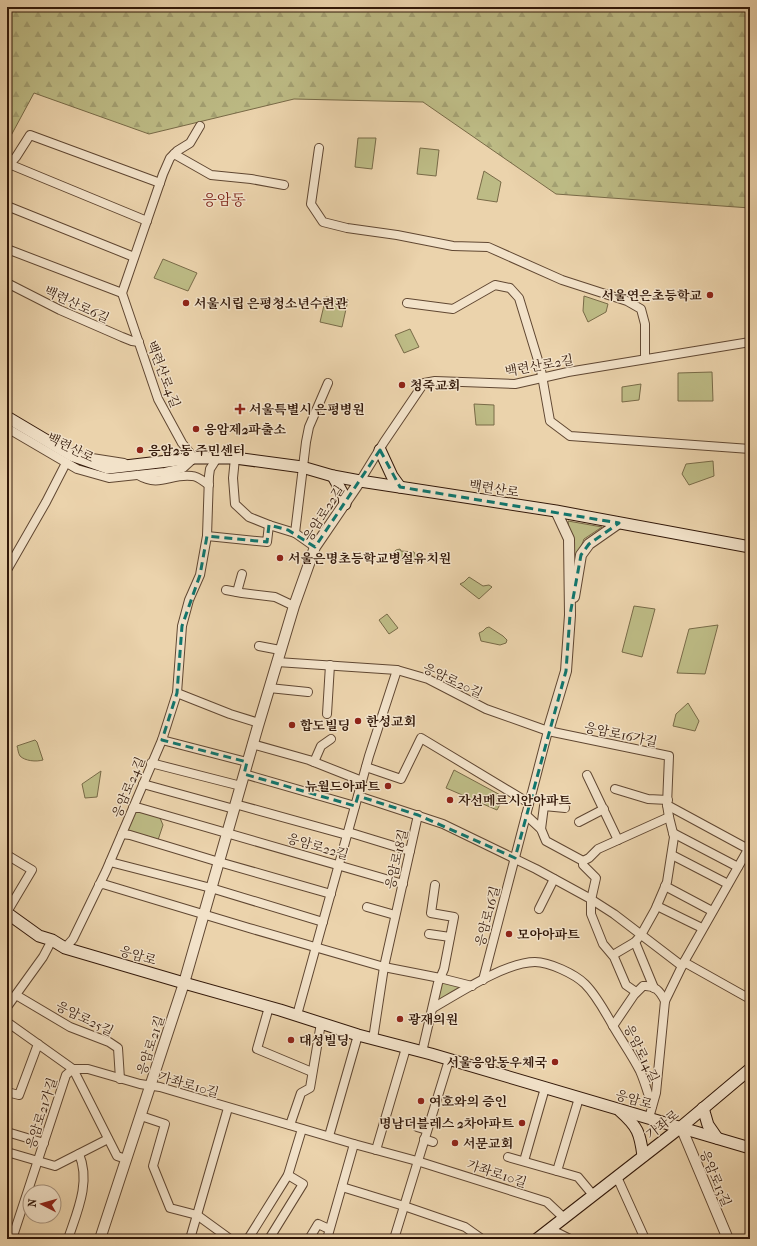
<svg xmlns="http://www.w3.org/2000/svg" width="757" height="1246" viewBox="0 0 757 1246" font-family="'IM FELL French Canon','Noto Serif KR',serif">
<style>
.green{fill:#bdbb85;stroke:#786a47}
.forest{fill:url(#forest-firs);stroke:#786a47}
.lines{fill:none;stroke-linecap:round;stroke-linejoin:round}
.minor-casing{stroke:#604732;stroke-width:10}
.tertiary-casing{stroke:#604732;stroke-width:12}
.secondary-casing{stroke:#321809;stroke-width:13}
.minor{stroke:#f2e2c9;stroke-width:8}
.tertiary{stroke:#f2e2c9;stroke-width:10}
.secondary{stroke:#f2e2c9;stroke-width:11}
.marked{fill:none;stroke:#0f766e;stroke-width:3;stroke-dasharray:8 5;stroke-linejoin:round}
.poi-dot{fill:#8f2418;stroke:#f2e2c9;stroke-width:1.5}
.labels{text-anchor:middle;stroke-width:3;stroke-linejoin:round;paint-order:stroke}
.poi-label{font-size:13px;font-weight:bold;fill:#321809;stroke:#f2e2c9;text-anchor:start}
.street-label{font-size:13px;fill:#321809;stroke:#f2e2c9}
.quarter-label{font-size:15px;fill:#7a1f14;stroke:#f2e2c9}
</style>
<defs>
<pattern id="forest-firs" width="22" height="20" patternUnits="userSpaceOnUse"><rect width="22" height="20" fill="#bdbb85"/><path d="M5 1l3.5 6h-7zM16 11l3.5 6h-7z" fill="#a3a072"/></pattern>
</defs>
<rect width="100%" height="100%" fill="#ebd3ac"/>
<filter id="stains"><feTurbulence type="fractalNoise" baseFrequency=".005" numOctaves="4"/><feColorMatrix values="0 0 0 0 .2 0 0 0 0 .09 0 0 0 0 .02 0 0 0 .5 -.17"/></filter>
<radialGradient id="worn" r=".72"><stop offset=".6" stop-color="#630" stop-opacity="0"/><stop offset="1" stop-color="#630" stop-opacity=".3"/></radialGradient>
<g class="green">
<polygon points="358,138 376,138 372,169 355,167"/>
<polygon points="420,148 439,150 436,176 417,174"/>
<polygon points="484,171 501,182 497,202 477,199"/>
<polygon points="163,259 197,273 188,291 154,278"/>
<polygon points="584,296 608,304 606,312 588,322 583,311"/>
<polygon points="326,297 348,300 342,327 320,322"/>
<polygon points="410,329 419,347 404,353 395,335"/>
<polygon points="712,372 713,401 678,401 678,373"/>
<polygon points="641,384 639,400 622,402 622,387"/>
<polygon points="474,404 494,405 494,425 476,425"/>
<polygon points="713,461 714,476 689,485 682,474 686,464"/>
<polygon points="568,521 602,527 584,539 573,567"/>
<polygon points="400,549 401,551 414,552 417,558 416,561 407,562 390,556 396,550"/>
<polygon points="469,577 483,586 489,585 492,587 479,599 460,584 464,582"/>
<polygon points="634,606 655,609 642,657 622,652"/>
<polygon points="387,614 398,628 389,634 379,620"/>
<polygon points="718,625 705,674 677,673 689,629"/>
<polygon points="489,627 503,636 507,640 506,643 500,645 481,641 479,633 483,631 486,628"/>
<polygon points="688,703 699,721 695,731 673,726 676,714"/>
<path d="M35,740L37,742L43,760C36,762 25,761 20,756C18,753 18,749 17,746Z"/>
<polygon points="454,770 504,797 497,810 446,788"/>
<polygon points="101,771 97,797 85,798 82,784"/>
<polygon points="140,808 160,818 163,825 157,843 128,832 126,822"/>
<polygon points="441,980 466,986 436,1003"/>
</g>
<polygon class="forest" points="7,7 750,7 750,208 556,194 423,102 294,99 149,134 34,93 7,143"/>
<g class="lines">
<g class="minor-casing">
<g id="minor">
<polyline points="319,148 311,204 323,222 347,228 397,235 453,246 488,247 562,280 627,301 641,309 645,324 645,359"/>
<polyline points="174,154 211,175 251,179 284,185"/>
<polyline points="9,164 147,221"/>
<polyline points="7,167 16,157 30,135 160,183"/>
<polyline points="7,206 134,257"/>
<polyline points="7,249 122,293"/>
<polyline points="7,283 60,310 122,337 132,341 139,342"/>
<polyline points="407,303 453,309 495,285 510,288 519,298 541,370 550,421 570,436 750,449"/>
<polyline points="7,428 77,469 109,478 165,472 183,468 194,458 182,443 158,399 122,293 163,174 170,158 177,151 190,143 200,126"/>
<polyline points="92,458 124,463"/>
<polyline points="235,458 233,478 235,504 249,517 269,525 295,533 315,547"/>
<path d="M138,475C160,488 171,473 192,476C198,476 204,482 209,485"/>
<polyline points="360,481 384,442 424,383 435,381 515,384 568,372 750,342"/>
<polyline points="295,533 306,442 309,427 328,383"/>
<polyline points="207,536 267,542 269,525"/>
<polyline points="7,570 46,502 66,463"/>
<polyline points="226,590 242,593 275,597 294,606"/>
<polyline points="237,592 242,574"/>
<polyline points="259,646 280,650"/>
<polyline points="277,662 397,670 428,679 486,709 548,731 669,756 667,805 669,817 674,837 667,882 655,910 641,935 635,942 613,955"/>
<polyline points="269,688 308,692"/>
<polyline points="177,693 230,714 259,723"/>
<polyline points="327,714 330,665"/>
<polyline points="162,740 247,762"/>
<polyline points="252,744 309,760 362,781"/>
<polyline points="314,762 321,746 331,739"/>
<polyline points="151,763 241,786"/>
<polyline points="366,767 401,779 421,738 529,803"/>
<polyline points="244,774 355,806"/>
<polyline points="587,775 618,840"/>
<polyline points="143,784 234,809"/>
<polyline points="615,789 648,799 668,800"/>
<polyline points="358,796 443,824 536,869 589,898 614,914 682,966"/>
<polyline points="235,804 347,835"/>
<polyline points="667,805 750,850"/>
<polyline points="133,808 140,808 403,884"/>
<polyline points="526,815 541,829 546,841 583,861 583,865 596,878 591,900 591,914 603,944 614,957 626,985 636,992"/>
<polyline points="579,822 604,809"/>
<polyline points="541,829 544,806 565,808"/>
<polyline points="348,832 410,851"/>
<polyline points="673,833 738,867"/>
<polyline points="122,834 130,835 219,862 331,894"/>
<polyline points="7,855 32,870 7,912"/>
<polyline points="672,855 728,884"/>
<polyline points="583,861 589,858 598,849 669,817"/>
<polyline points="110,862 211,888 323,922"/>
<polyline points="99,885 103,884 249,928 384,967 440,978 472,986"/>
<polyline points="665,886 712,911"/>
<polyline points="657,906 702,928"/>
<polyline points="367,907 395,915"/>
<polyline points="539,909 554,879"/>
<polyline points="429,934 450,937"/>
<polyline points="635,942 654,988"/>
<polyline points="65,948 73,939 106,871 133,808 162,740 177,693 182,626 189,600 200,575 207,536 209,476 210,469 217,458"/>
<polyline points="684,962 750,999"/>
<polyline points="483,980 548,731"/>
<polyline points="16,995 70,1027 109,1042 118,1048 120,1079"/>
<polyline points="7,1007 43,957 52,940"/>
<polyline points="269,1007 257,1049 312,1072"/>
<path d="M433,1008C459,993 506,962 535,962C549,962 575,974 585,984C596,995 604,1010 612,1024C621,1040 632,1055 640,1071C645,1082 648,1094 652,1106"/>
<polyline points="297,1015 369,756 397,670"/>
<polyline points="7,1022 73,1069 117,1156 126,1159"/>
<path d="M613,1026L634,995L643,986C655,985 660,991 665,1001"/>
<polyline points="373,1039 384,967 418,815"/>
<polyline points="422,1052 438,983 444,969 454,917 431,913 435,885"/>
<polyline points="7,1092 19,1095 38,1044"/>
<polyline points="141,1116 165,1124 153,1166 170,1208 197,1215 230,1239"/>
<polyline points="649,1118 656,1093 665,1001 684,962 750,846"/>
<polyline points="290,1125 301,1093 310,1088 321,1023"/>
<polyline points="417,1127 427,1130"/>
<polyline points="7,1132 44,1143"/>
<polyline points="329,1136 358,1035"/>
<polyline points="424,1139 433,1142"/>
<polyline points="376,1150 406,1048"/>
<polyline points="7,1152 55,1166 108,1139"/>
<polyline points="508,1157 578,1177 593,1195"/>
<polyline points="524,1161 545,1088"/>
<polyline points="557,1171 579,1098"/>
<polyline points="617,1177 645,1239"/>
<polyline points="342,1187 404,1206 465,1227 482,1239"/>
<polyline points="550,1229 570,1239"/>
<polyline points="12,1239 66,1075 73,1069 88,1069 140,1084 160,1087 354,1144 417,1161 547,1202 564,1218"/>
<path d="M68,1239C77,1212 91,1182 79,1154"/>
<polyline points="190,1239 228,1108"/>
<polyline points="248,1239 288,1175 302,1129"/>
<polyline points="269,1239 303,1184 288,1175"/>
<polyline points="309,1239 318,1224 329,1229"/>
<polyline points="327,1239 354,1144"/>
<polyline points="394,1239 449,1060"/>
</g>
</g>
<g class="tertiary-casing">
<g id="tertiary">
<polyline points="574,597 581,555 589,544 619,523"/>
<polyline points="548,731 566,671 570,615 569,539 556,511"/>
<polyline points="681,1127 728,1239"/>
<polyline points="7,1237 12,1239"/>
<polyline points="100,1239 184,983 258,726 294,606 315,547 360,481"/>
</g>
</g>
<g class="secondary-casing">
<g id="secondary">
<polyline points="7,417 71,455 108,468 194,458 235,458 302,467 333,476 360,481 556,511 750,547"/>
<polyline points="380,450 392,476 400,487"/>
<polyline points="333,476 344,496 345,504"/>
<polyline points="7,913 39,936 52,940 65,948 184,983 280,1010 358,1035 431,1054 750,1148"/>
<polyline points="703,1108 708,1125 717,1138"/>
<path d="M620,1111C638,1127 640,1133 643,1156"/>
<polyline points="537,1239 681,1127 750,1069"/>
</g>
</g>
<use href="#minor" class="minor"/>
<use href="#tertiary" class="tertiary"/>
<use href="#secondary" class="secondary"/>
</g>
<path class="marked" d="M380,450L400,487L619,523L589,544L581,555L570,615L566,671L515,858L418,815L358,796L355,806L244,774L247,762L162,740L177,693L182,626L200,575L207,536L267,542L269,525L288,530L315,547Z"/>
<g class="poi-dot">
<circle cx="710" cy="295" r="4"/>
<circle cx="186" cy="303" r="4"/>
<circle cx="402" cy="385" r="4"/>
<path d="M238 403h4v4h4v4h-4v4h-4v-4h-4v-4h4z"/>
<circle cx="196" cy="429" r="4"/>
<circle cx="140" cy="450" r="4"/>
<circle cx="280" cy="558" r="4"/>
<circle cx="358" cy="721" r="4"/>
<circle cx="292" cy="725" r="4"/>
<circle cx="388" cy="786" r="4"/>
<circle cx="450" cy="800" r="4"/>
<circle cx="509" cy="934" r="4"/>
<circle cx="400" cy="1019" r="4"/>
<circle cx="291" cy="1040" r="4"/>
<circle cx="555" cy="1062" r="4"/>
<circle cx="421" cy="1101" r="4"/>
<circle cx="522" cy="1123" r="4"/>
<circle cx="455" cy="1143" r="4"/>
</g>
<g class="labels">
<g class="poi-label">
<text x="702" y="300" text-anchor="end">서울연은초등학교</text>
<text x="194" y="308">서울시립 은평청소년수련관</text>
<text x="410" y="390">청죽교회</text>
<text x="249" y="414">서울특별시 은평병원</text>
<text x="204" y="434">응암제2파출소</text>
<text x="148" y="455">응암2동 주민센터</text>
<text x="288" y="563">서울은명초등학교병설유치원</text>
<text x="366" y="726">한성교회</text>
<text x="300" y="730">합도빌딩</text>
<text x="380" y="791" text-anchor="end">뉴월드아파트</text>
<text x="458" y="805">자선메르시안아파트</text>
<text x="517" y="939">모아아파트</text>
<text x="408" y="1024">광재의원</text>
<text x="299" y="1045">대성빌딩</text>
<text x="547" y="1067" text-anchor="end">서울응암동우체국</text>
<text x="429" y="1106">여호와의 증인</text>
<text x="514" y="1128" text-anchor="end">명남더블레스 2차아파트</text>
<text x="463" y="1148">서문교회</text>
</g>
<g class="street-label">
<text transform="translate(77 304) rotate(25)" y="5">백련산로6길</text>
<text transform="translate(539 365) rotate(-10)" y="5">백련산로2길</text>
<text transform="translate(164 374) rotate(69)" y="5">백련산로4길</text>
<text transform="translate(71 447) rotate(26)" y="5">백련산로</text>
<text transform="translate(494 488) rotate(9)" y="5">백련산로</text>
<text transform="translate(323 513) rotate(-57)" y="5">응암로22길</text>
<text transform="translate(453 680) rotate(25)" y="5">응암로20길</text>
<text transform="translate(621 734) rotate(12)" y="5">응암로16가길</text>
<text transform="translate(128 787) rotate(-67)" y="5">응암로24길</text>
<text transform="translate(318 846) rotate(16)" y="5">응암로22길</text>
<text transform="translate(396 859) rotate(-77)" y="5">응암로18길</text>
<text transform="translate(487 916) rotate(-75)" y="5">응암로16길</text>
<text transform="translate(138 955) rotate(16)" y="5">응암로</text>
<text transform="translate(85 1018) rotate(26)" y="5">응암로25길</text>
<text transform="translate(150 1045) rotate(-72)" y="5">응암로21길</text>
<text transform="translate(642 1053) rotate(64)" y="5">응암로14길</text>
<text transform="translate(189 1084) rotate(16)" y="5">가좌로10길</text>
<text transform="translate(634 1099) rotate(16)" y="5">응암로</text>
<text transform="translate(41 1113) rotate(-72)" y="5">응암로21가길</text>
<text transform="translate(662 1124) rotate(-38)" y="5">가좌로</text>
<text transform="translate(497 1173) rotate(18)" y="5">가좌로10길</text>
<text transform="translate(716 1178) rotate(67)" y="5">응암로13길</text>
</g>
<g class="quarter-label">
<text x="224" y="205">응암동</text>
</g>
</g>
<rect width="757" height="1246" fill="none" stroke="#ebd3ac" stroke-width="24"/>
<rect x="8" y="8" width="741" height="1230" fill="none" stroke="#321809" stroke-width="2"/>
<rect x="12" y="12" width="733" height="1222" fill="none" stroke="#321809"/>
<g transform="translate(42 1204) rotate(276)"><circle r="19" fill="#f2e2c9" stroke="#a5917c"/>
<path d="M0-3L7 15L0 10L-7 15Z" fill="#8f2418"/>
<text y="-6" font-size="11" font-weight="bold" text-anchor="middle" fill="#321809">N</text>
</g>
<rect width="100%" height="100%" filter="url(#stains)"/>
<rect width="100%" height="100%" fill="url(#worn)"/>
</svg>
